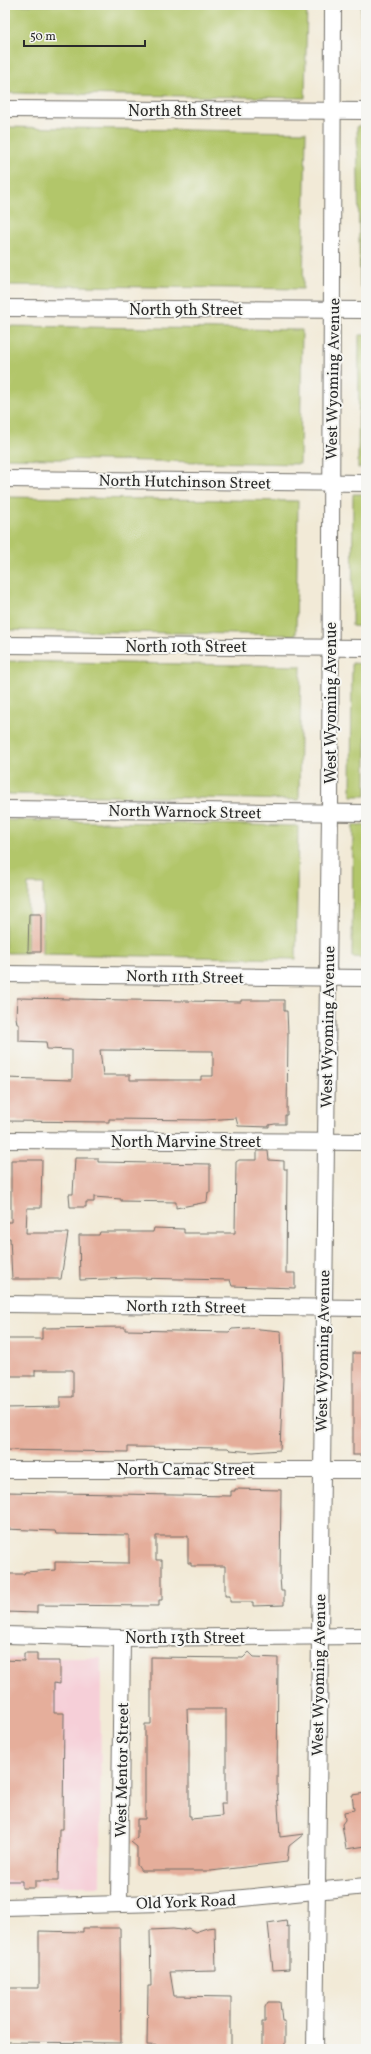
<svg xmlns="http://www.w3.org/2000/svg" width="371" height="2054" viewBox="0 0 371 2054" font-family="Vollkorn,serif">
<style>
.built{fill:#f6cfd8}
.green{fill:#b2c66a;stroke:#6e784a}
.building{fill:#e5ae9b;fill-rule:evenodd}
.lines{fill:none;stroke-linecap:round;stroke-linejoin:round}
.minor-casing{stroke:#716e67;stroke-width:18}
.minor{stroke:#fff;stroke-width:16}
.labels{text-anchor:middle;stroke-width:4;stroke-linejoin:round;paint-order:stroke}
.street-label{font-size:16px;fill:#2b2b2b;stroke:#f6f6f2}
</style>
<rect width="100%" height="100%" fill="#f6f6f2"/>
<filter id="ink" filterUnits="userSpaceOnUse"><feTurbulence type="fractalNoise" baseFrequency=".025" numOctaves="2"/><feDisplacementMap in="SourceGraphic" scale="8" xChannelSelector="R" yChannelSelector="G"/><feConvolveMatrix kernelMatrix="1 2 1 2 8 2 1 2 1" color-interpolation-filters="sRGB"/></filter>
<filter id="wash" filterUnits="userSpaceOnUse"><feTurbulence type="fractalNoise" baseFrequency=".012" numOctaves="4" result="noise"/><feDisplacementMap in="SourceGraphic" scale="16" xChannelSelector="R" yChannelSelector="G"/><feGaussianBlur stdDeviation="0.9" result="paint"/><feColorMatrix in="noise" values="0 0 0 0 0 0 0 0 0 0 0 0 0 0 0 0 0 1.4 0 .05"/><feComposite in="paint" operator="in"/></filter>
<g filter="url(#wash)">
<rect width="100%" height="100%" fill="#f2ead7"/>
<polygon class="built" points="5,1658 101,1658 100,1886 5,1886"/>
<g class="green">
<polygon points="5,5 307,5 305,98 5,93"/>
<rect x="361" y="5" width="5" height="90"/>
<polygon points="357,126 366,126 366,287 360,287"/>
<polygon points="5,127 306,132 303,289 5,285"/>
<polygon points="5,326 302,330 300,464 5,458"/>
<polygon points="359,335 366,335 366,468 358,468"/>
<polygon points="353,494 366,494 366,627 352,626"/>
<polygon points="5,497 298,501 296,635 5,630"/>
<polygon points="5,661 301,666 299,800 5,794"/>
<polygon points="352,663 366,664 366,796 351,796"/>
<polygon points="5,820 298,826 296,959 42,954 43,884 28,884 27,953 5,953"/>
<polygon points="353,825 366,825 366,958 352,957"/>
</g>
<g id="blocks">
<g class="building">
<polygon points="29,914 41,914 41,952 28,952"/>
<path d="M17,998L241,1002V1000H284V1011H287L288,1034L287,1115H285V1124H275L269,1125V1127L238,1126L236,1118L205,1120L109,1119V1122L5,1121V1078L72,1080V1050L47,1049L46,1042L19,1041V1024H17L16,1017ZM100,1050L213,1051V1076H201V1080H130V1075H103Z"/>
<polygon points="257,1151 268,1151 269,1160 284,1161 284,1169 287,1169 286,1273 295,1273 295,1288 232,1286 230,1280 134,1278 80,1280 79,1235 99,1235 100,1232 153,1232 154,1228 184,1229 184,1233 235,1233 236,1162 239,1160 257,1160"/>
<polygon points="75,1158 98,1158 98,1162 210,1164 210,1193 208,1192 207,1202 176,1208 176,1202 121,1201 121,1199 94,1197 94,1202 86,1202 86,1207 70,1207 69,1194 73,1194"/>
<polygon points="11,1160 42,1160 41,1208 27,1208 26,1233 68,1233 61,1279 12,1279 10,1238 5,1238 5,1222 11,1222"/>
<polygon points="125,1327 125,1330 229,1332 232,1329 249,1328 281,1331 283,1377 280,1450 253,1452 230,1450 228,1448 128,1447 128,1452 5,1450 5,1408 60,1407 60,1397 73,1397 73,1370 35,1370 35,1376 5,1376 5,1339 42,1339 42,1328"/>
<rect x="353" y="1353" width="13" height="102"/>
<polygon points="235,1489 281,1490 280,1577 281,1591 284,1591 284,1605 253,1606 253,1602 230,1602 230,1596 225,1596 225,1566 191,1566 191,1563 188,1563 188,1536 156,1536 156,1560 162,1560 162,1600 159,1600 159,1606 37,1605 37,1613 5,1612 5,1574 24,1574 25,1572 55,1570 55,1562 129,1563 129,1535 56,1534 55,1531 5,1529 5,1492 231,1496 231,1491 235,1491"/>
<path d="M249,1652L254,1657L278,1658L277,1790L280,1837L304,1834L289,1846L287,1862L211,1871H141L137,1865V1847L131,1842L137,1837V1819H145V1724H151V1657L243,1658ZM187,1709H226V1803H221L222,1816L191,1819V1816H189V1739L188,1738Z"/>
<polygon points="24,1653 37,1653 37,1661 60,1661 60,1684 54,1683 54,1713 64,1713 63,1829 59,1829 58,1881 35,1881 35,1888 22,1888 22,1881 5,1881 5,1660 24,1661"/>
<polygon points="366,1793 366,1846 346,1849 342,1824 345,1820 344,1812 354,1810 352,1795"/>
<polygon points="286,1920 287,1927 289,1926 289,1969 273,1970 268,1923"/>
<polygon points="215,1927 216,1971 170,1972 174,1996 231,1997 231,2047 221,2049 147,2045 148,1986 151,1986 150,1930 173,1929 181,1930 188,1928 195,1932 207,1928"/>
<polygon points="83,1928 120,1928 121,2043 5,2042 5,1988 39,1988 39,1931 83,1932"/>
<polygon points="268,2002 280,2002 282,2022 285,2022 285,2047 262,2047 262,2022 265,2022 265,2007"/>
</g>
</g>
</g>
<g filter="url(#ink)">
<use href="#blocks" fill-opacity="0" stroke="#716e67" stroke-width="1"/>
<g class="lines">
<g class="minor-casing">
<g id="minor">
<polyline points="5,109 366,111"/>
<polyline points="5,308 366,310"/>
<polyline points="5,479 366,483"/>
<polyline points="5,645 366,648"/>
<polyline points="5,809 366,813"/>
<polyline points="5,974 366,978"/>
<polyline points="5,1140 366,1142"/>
<polyline points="5,1304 366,1308"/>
<polyline points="5,1470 366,1470"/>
<polyline points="5,1635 122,1638 366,1636"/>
<polyline points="119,1903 122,1638"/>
<polyline points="5,1907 201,1902 366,1886"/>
<polyline points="315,2049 330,813 333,5"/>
</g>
</g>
<use href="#minor" class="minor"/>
</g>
</g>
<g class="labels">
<g class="street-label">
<text x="185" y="116">North 8th Street</text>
<text x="186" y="315">North 9th Street</text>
<text transform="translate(332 379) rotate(-89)" y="6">West Wyoming Avenue</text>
<text transform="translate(185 481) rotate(1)" y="6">North Hutchinson Street</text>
<text x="186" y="652">North 10th Street</text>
<text transform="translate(330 703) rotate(-90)" y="6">West Wyoming Avenue</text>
<text transform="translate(185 811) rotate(1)" y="6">North Warnock Street</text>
<text transform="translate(185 976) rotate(1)" y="6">North 11th Street</text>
<text transform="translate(327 1027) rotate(-89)" y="6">West Wyoming Avenue</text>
<text x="186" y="1147">North Marvine Street</text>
<text transform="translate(186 1306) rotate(1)" y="6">North 12th Street</text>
<text transform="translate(322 1351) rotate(-89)" y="6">West Wyoming Avenue</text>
<text x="186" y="1475">North Camac Street</text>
<text x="185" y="1643">North 13th Street</text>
<text transform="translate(318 1675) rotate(-89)" y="6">West Wyoming Avenue</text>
<text transform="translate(121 1770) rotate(-89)" y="6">West Mentor Street</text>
<text transform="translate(186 1901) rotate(-2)" y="6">Old York Road</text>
</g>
</g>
<rect width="371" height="2054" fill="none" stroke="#f6f6f2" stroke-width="20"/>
<path d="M24 40v6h121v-6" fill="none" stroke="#2b2b2b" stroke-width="2"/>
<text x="30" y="40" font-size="12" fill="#2b2b2b" stroke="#f6f6f2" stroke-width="3" paint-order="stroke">50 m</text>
</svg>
